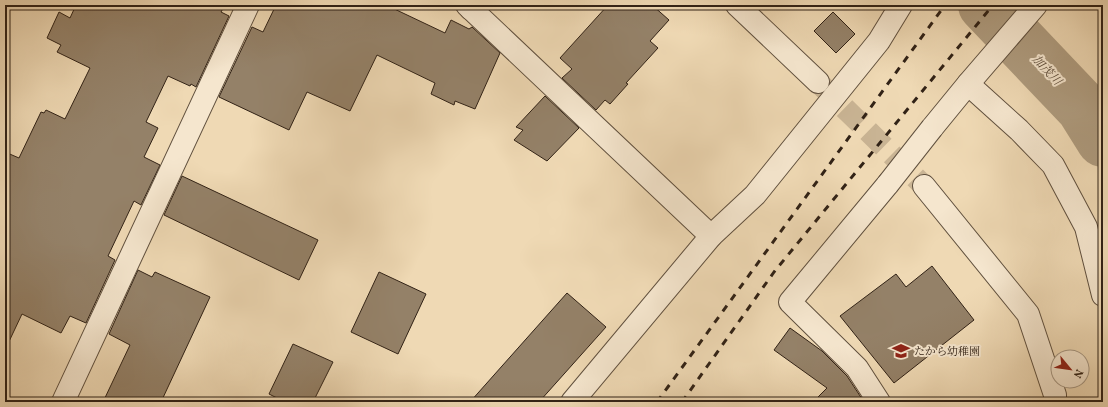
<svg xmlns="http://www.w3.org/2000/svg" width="1108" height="407" viewBox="0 0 1108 407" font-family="Vollkorn,'Noto Serif JP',serif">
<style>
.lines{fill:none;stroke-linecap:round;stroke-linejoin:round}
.river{stroke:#ae9b7e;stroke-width:54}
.building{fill:#948168;stroke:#312216}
.tertiary-tunnel{stroke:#c9b494;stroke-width:22;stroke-dasharray:22 11;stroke-linecap:butt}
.minor-casing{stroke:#60503e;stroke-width:24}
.tertiary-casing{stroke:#60503e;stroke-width:24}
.minor{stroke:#f5e6ce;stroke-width:22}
.tertiary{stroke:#f5e6ce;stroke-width:22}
.rail{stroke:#312216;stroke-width:3;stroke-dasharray:7 7;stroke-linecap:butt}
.minor-bridge-casing{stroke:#60503e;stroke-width:24;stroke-linecap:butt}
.minor-bridge{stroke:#f5e6ce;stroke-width:22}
.labels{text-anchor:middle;stroke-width:4;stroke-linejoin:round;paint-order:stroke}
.poi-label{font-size:11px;fill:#312216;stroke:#f5e6ce;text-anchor:start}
.water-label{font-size:12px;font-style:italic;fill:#5d4c3a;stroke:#f5e6ce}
</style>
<rect width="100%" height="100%" fill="#efd9b4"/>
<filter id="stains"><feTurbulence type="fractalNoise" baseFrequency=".005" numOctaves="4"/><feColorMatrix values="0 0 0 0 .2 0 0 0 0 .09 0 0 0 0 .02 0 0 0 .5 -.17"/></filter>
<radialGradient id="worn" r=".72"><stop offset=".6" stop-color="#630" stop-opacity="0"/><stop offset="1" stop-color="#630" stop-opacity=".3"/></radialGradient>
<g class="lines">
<polyline class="river" points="985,5 1083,108 1103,140"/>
</g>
<g class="building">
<polygon points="76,5 225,5 221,12 229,16 196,87 191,84 190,86 168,76 146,122 158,128 144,157 160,165 141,205 134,201 108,256 115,260 86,323 70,316 61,333 22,314 5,350 5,152 19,158 41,112 44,113 46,110 65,119 90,68 57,52 61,45 47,38 59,12 70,18"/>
<polygon points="276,5 386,5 445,33 451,20 469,29 472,27 500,53 475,109 455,101 454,105 431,94 435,83 377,55 350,111 307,92 289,130 219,97 252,27 263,32"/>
<polygon points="608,5 652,5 669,20 650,41 658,48 626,83 628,84 610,104 605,100 596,110 562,78 572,69 560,58"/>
<polygon points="833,12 855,34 836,53 814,31"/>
<polygon points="545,96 579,128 547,161 514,140 523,130 516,127"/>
<polygon points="182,176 318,240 299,280 164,215"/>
<polygon points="932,266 974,320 894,383 840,316 896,274 906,287"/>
<polygon points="138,270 152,277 155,272 210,297 161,402 103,402 130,345 109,334"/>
<polygon points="379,272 426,294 398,354 351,332"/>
<polygon points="567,293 606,327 539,402 470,402"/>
<polygon points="790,328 822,351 847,376 864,402 813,402 827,388 774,350"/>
<polygon points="293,344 333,362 313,402 285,402 269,394"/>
</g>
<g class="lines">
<polyline class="tertiary-tunnel" points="821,85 924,186"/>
<g class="minor-casing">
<g id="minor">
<polyline points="467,5 711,236 572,402"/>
<polyline points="968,84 1019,130 1053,165 1086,227 1103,295"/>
<polyline points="932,128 968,84 1036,5"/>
<polyline points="711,236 755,195 879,41 901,5"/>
<polyline points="63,402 248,5"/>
<polyline points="879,402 857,368 790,302 888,184"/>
</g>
</g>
<g class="tertiary-casing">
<g id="tertiary">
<polyline points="737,5 818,82"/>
<polyline points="471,9 474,5"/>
<polyline points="924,186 1028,314 1055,395 1055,402"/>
</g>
</g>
<use href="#minor" class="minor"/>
<use href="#tertiary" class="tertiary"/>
<g class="rail">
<polyline points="657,402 945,5"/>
<polyline points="682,402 774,272 993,5"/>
</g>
<g class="minor-bridge-casing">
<polyline id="minor-bridge" points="888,184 932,128"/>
</g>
<use href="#minor-bridge" class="minor-bridge"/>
</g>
<defs>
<g id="school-bare" transform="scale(1.38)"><path d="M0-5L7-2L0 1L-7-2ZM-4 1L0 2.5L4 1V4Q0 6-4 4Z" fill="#8f2418" stroke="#f5e6ce" stroke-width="2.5" paint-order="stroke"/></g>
</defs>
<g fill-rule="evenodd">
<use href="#school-bare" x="901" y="351"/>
</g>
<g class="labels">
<g class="poi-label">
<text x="914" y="355">たから幼稚園</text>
</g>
<g class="water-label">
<text transform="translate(1047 70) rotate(47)" y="4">加茂川</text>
</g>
</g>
<rect width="1108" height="407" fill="none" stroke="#efd9b4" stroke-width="20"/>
<rect x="6" y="6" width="1096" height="395" fill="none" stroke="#312216" stroke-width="2"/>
<rect x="10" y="10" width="1088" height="387" fill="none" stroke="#312216"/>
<g transform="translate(1070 369) rotate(119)"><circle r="19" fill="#f5e6ce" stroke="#a79884"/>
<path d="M0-3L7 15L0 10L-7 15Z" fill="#8f2418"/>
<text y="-6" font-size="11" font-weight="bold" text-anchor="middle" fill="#312216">N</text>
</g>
<rect width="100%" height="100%" filter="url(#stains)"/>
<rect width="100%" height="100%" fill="url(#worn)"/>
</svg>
